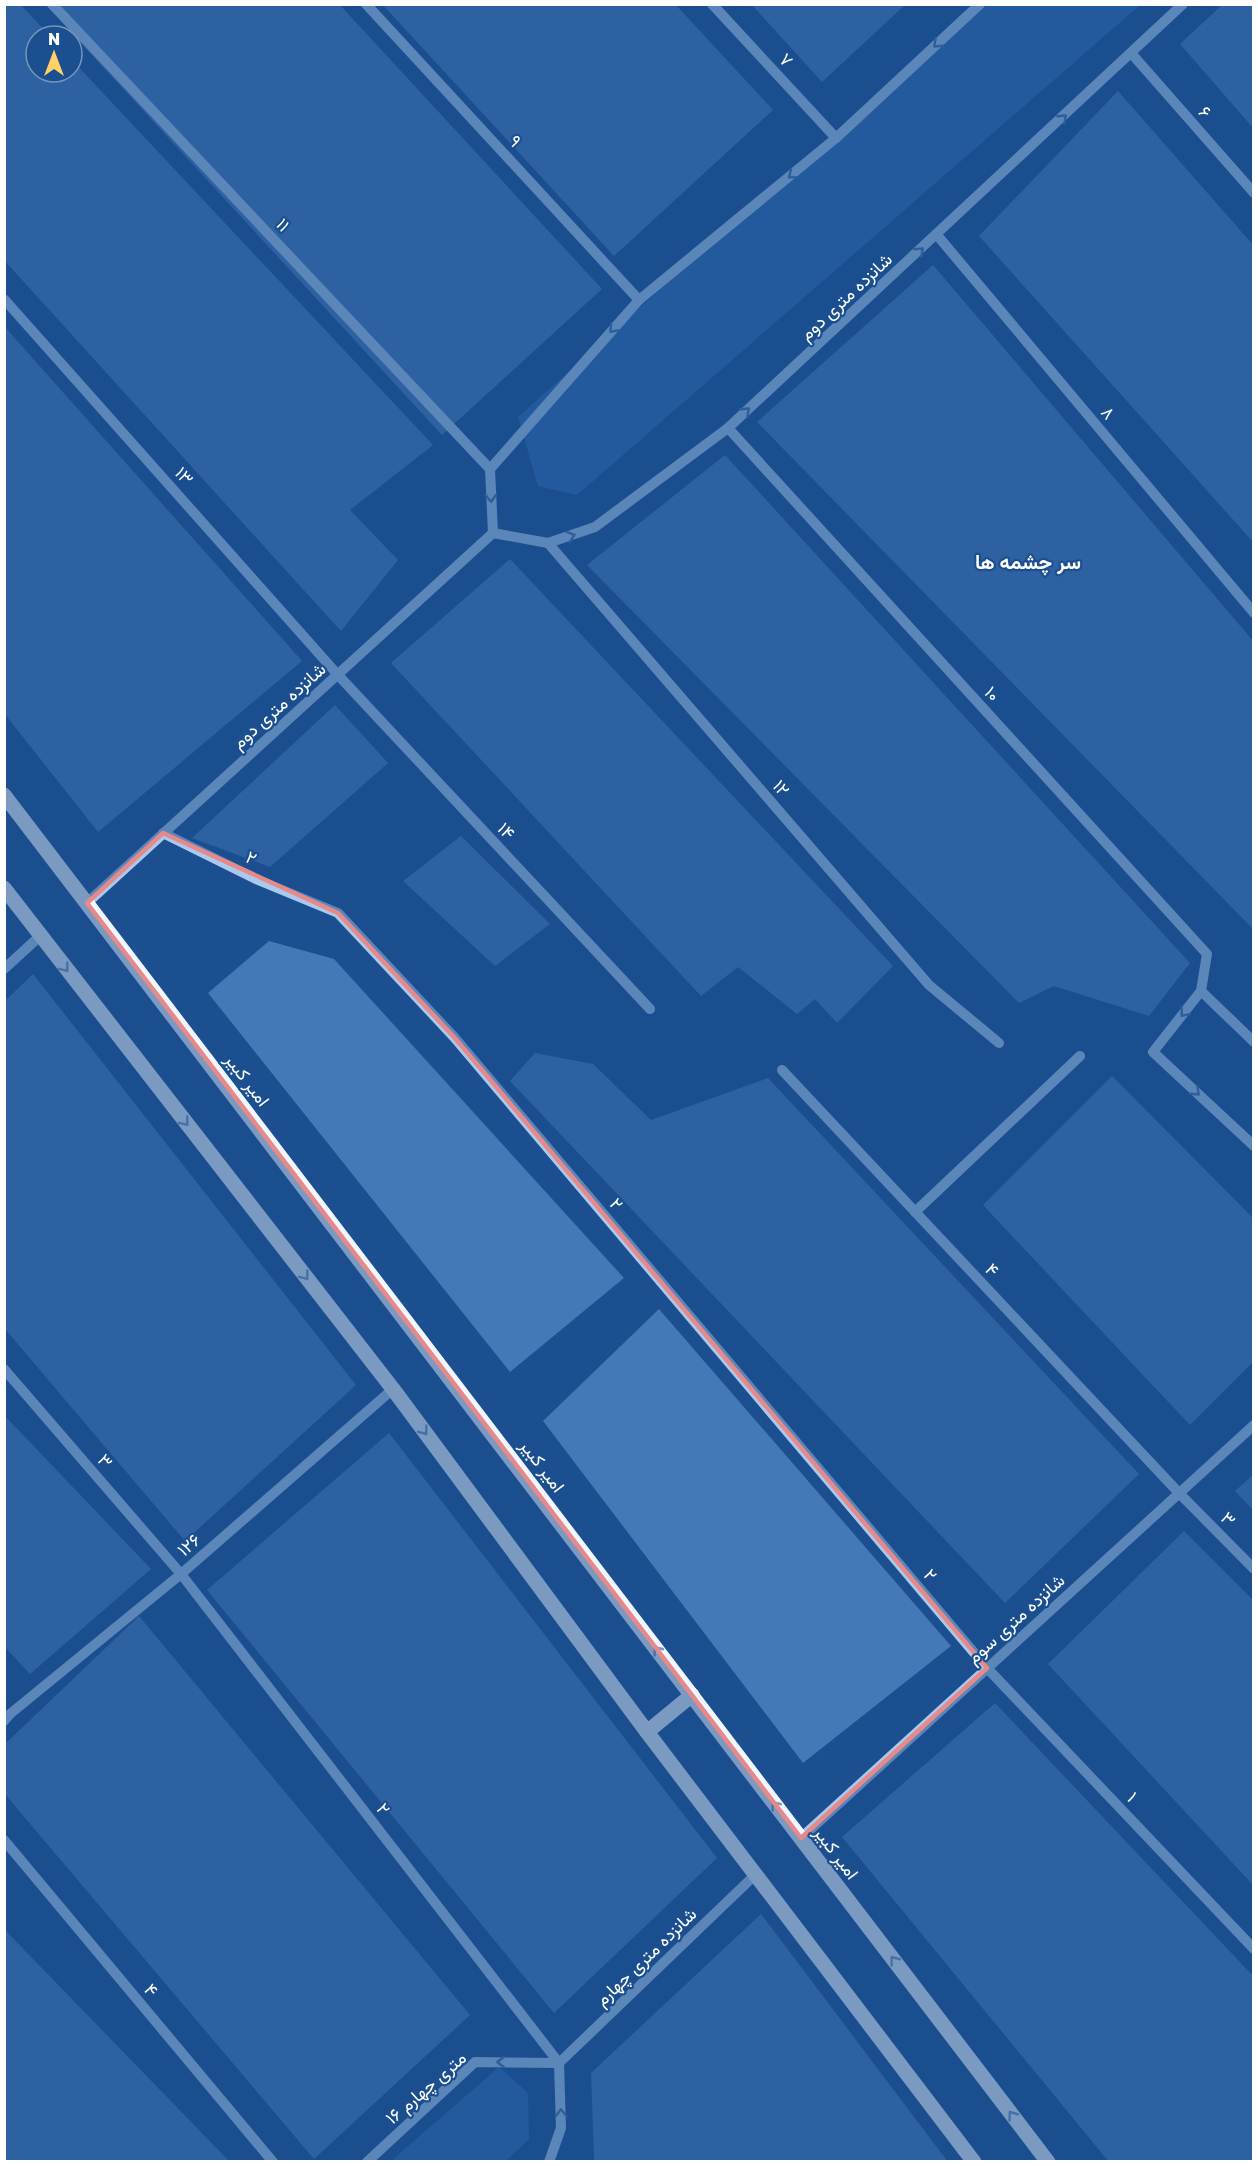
<svg xmlns="http://www.w3.org/2000/svg" width="1258" height="2166" viewBox="0 0 1258 2166" font-family="'Golos Text',Vazirmatn,sans-serif">
<style>
.green{fill:#2e69ad}
.building{fill:#4478b7}
.lines{fill:none;stroke-linecap:round;stroke-linejoin:round}
.minor{stroke:#a9c9ee;stroke-width:10}
.major{stroke:#f0f6ff;stroke-width:15}
.oneway{stroke:#4674ac}
.oneway2{stroke:#7b9ac1}
.marked{fill:none;stroke:#e88989;stroke-width:4.5;stroke-linejoin:round}
.labels{text-anchor:middle;stroke-width:4.5;stroke-linejoin:round;paint-order:stroke}
.street-label{font-size:18px;fill:#fff;stroke:#1b4f8f}
.neighbourhood-label{font-size:20px;font-weight:bold;fill:#fff;stroke:#1b4f8f}
</style>
<rect width="100%" height="100%" fill="#1b4f8f"/>
<g class="green">
<polygon points="977,5 1140,5 577,495 538,486 518,417"/>
<polygon points="499,2067 528,2093 529,2139 506,2161 390,2162"/>
</g>
<g class="building">
<polygon points="4,4 20,4 50,36 36,36 36,72 72,72 72,60 433,445 350,510 398,560 341,631 4,260"/>
<polygon points="45,4 339,4 602,289 442,435"/>
<polygon points="382,4 675,4 773,110 614,256"/>
<polygon points="751,4 906,4 822,82"/>
<polygon points="1223,4 1254,4 1254,129 1180,44"/>
<polygon points="1118,91 1254,246 1254,543 979,236"/>
<polygon points="933,265 1254,642 1254,930 757,422"/>
<polygon points="4,326 302,661 98,832 4,713"/>
<polygon points="725,455 1190,963 1149,1016 1054,986 1019,1003 587,565"/>
<polygon points="510,559 893,966 837,1023 815,999 797,1014 738,967 701,996 391,663"/>
<polygon points="335,705 388,763 270,867 192,838"/>
<polygon points="461,836 550,924 495,966 403,881"/>
<polygon points="269,941 334,959 624,1278 510,1372 208,993"/>
<polygon points="33,974 356,1385 185,1541 5,1329 5,1001"/>
<polygon points="535,1053 593,1064 651,1120 768,1078 1139,1474 1005,1603 510,1081"/>
<polygon points="1112,1076 1254,1219 1254,1361 1190,1425 983,1205"/>
<polygon points="659,1309 951,1646 803,1763 543,1421"/>
<polygon points="4,1415 151,1569 30,1674 4,1646"/>
<polygon points="389,1433 717,1858 554,2013 207,1590"/>
<polygon points="1254,1474 1254,1511 1235,1491"/>
<polygon points="1184,1531 1254,1601 1254,1886 1048,1664"/>
<polygon points="139,1616 470,2015 314,2159 4,1793 4,1745"/>
<polygon points="995,1703 1254,1977 1254,2162 1109,2162 842,1837"/>
<polygon points="761,1914 948,2162 597,2162 594,2159 591,2073"/>
<polygon points="4,1929 230,2162 4,2162"/>
</g>
<g class="lines">
<g class="minor">
<polyline points="52,4 490,469"/>
<polyline points="366,4 639,300"/>
<polyline points="712,4 836,138"/>
<polyline points="1131,53 1254,193"/>
<polyline points="937,235 1254,613"/>
<polyline points="4,299 338,675 650,1009"/>
<polyline points="728,428 1207,954 1201,991"/>
<polyline points="493,533 548,543 595,527 728,428 1183,4"/>
<polyline points="493,533 490,469 639,300 836,138 980,4"/>
<polyline points="548,543 929,985 999,1043"/>
<polyline points="163,833 258,880 338,913 454,1037 987,1668 1254,1949"/>
<polyline points="87,903 493,533"/>
<polyline points="4,969 40,936"/>
<polyline points="1254,1042 1201,991 1153,1052 1254,1146"/>
<polyline points="782,1070 1179,1493 1254,1569"/>
<polyline points="915,1212 1080,1056"/>
<polyline points="4,1369 181,1574 559,2063"/>
<polyline points="4,1721 10,1714 181,1574 393,1389"/>
<polyline points="801,1838 1254,1425"/>
<polyline points="4,1840 273,2162"/>
<polyline points="559,2063 756,1874"/>
<polyline points="367,2162 475,2062 559,2063"/>
<polyline points="549,2162 561,2128 559,2063"/>
</g>
<g class="major">
<polyline points="4,795 1048,2162"/>
<polyline points="4,888 393,1389 647,1732 974,2162"/>
<polyline points="647,1732 692,1695"/>
</g>
</g>
<defs><path id="oneway-chevron" d="M-2-3.5L2.5 0L-2 3.5" fill="none" stroke-width="1.6" stroke-linecap="round" stroke-linejoin="round" transform="scale(1.5)"/></defs>
<g class="oneway">
<use href="#oneway-chevron" transform="translate(937 44) rotate(137)"/>
<use href="#oneway-chevron" transform="translate(1063 118) rotate(-43)"/>
<use href="#oneway-chevron" transform="translate(792 175) rotate(141)"/>
<use href="#oneway-chevron" transform="translate(920 251) rotate(-43)"/>
<use href="#oneway-chevron" transform="translate(613 329) rotate(132)"/>
<use href="#oneway-chevron" transform="translate(746 411) rotate(-43)"/>
<use href="#oneway-chevron" transform="translate(491 498) rotate(87)"/>
<use href="#oneway-chevron" transform="translate(571 536) rotate(-18)"/>
<use href="#oneway-chevron" transform="translate(1184 1013) rotate(128)"/>
<use href="#oneway-chevron" transform="translate(1196 1092) rotate(43)"/>
<use href="#oneway-chevron" transform="translate(501 2062) rotate(-180)"/>
<use href="#oneway-chevron" transform="translate(561 2113) rotate(-91)"/>
</g>
<g class="oneway2">
<use href="#oneway-chevron" transform="translate(65 968) rotate(52)"/>
<use href="#oneway-chevron" transform="translate(185 1122) rotate(52)"/>
<use href="#oneway-chevron" transform="translate(305 1276) rotate(52)"/>
<use href="#oneway-chevron" transform="translate(424 1431) rotate(53)"/>
<use href="#oneway-chevron" transform="translate(657 1650) rotate(-127)"/>
<use href="#oneway-chevron" transform="translate(775 1805) rotate(-127)"/>
<use href="#oneway-chevron" transform="translate(894 1960) rotate(-127)"/>
<use href="#oneway-chevron" transform="translate(1012 2115) rotate(-127)"/>
</g>
<path d="M0 0H1258V2166H0ZM163,833L338,913L454,1037L987,1668L801,1838L87,903Z" fill="#1b4f8f" fill-opacity=".55" fill-rule="evenodd"/>
<path class="marked" d="M163,833L338,913L454,1037L987,1668L801,1838L87,903Z"/>
<g class="labels">
<g class="street-label">
<text transform="translate(786 60) rotate(47)" y="6">۷</text>
<text transform="translate(1205 112) rotate(49)" y="6">۶</text>
<text transform="translate(515 141) rotate(47)" y="6">۹</text>
<text transform="translate(283 225) rotate(47)" y="6">۱۱</text>
<text transform="translate(846 297) rotate(-43)" y="6">شانزده متری دوم</text>
<text transform="translate(1108 413) rotate(50)" y="6">۸</text>
<text transform="translate(184 476) rotate(48)" y="6">۱۳</text>
<text transform="translate(992 694) rotate(48)" y="6">۱۰</text>
<text transform="translate(279 706) rotate(-42)" y="6">شانزده متری دوم</text>
<text transform="translate(781 788) rotate(49)" y="6">۱۲</text>
<text transform="translate(506 831) rotate(47)" y="6">۱۴</text>
<text transform="translate(251 858) rotate(26)" y="6">۲</text>
<text transform="translate(247 1080) rotate(53)" y="6">امیر کبیر</text>
<text transform="translate(616 1204) rotate(50)" y="6">۲</text>
<text transform="translate(992 1270) rotate(47)" y="6">۴</text>
<text transform="translate(105 1461) rotate(49)" y="6">۳</text>
<text transform="translate(542 1466) rotate(53)" y="6">امیر کبیر</text>
<text transform="translate(1228 1519) rotate(46)" y="6">۳</text>
<text transform="translate(189 1545) rotate(-41)" y="6">۱۲۶</text>
<text transform="translate(930 1575) rotate(50)" y="6">۲</text>
<text transform="translate(1016 1619) rotate(-42)" y="6">شانزده متری سوم</text>
<text transform="translate(1132 1797) rotate(46)" y="6">۱</text>
<text transform="translate(383 1809) rotate(52)" y="6">۲</text>
<text transform="translate(836 1853) rotate(53)" y="6">امیر کبیر</text>
<text transform="translate(646 1957) rotate(-44)" y="6">شانزده متری چهارم</text>
<text transform="translate(151 1990) rotate(50)" y="6">۴</text>
<text transform="translate(426 2088) rotate(-41)" y="6">۱۶ متری چهارم</text>
</g>
<g class="neighbourhood-label">
<text x="1028" y="569">سر چشمه ها</text>
</g>
</g>
<rect width="1258" height="2166" fill="none" stroke="#ffffff" stroke-width="12"/>
<g transform="translate(54 54)"><circle r="28" fill="#1b4f8f" stroke="#7695bc" stroke-width="1.5"/>
<path d="M0-4.5L10 22L0 15L-10 22Z" fill="#ffd166"/>
<text y="-9" font-size="16" font-weight="bold" text-anchor="middle" fill="#ffffff">N</text>
</g>
</svg>
